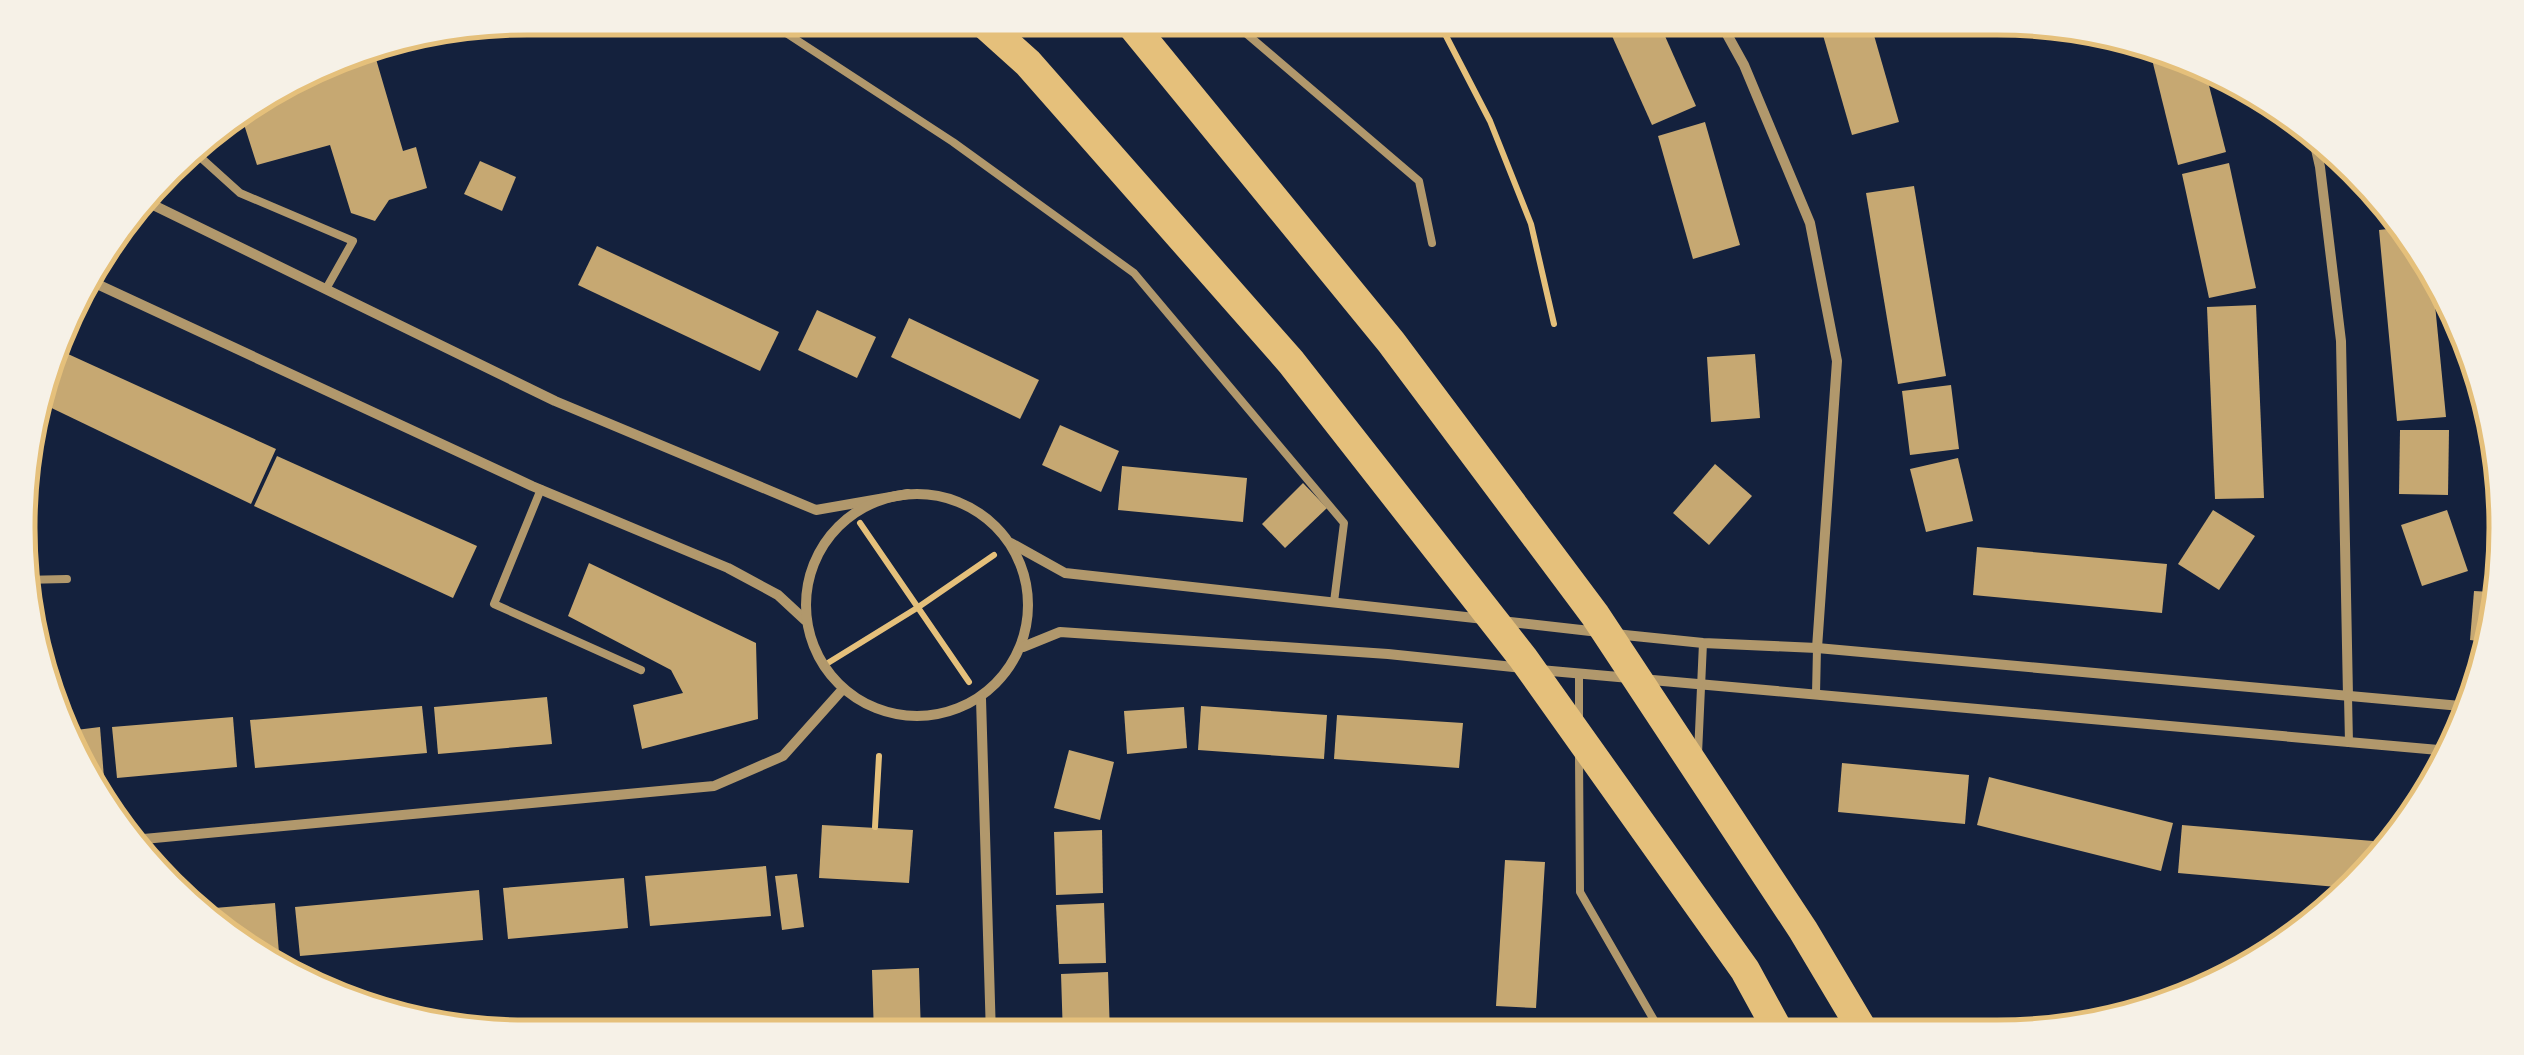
<svg xmlns="http://www.w3.org/2000/svg" width="2524" height="1055" viewBox="0 0 2524 1055" font-family="'Asap Condensed',sans-serif">
<style>
.building{fill:#c6a872}
.lines{fill:none;stroke-linecap:round;stroke-linejoin:round}
.path{stroke:#e5c07b;stroke-width:6}
.service{stroke:#b1986c;stroke-width:8}
.minor{stroke:#b1986c;stroke-width:10}
.motorway{stroke:#e5c07b;stroke-width:30}
.rim{fill:none;stroke:#e5c07b;stroke-width:5}
</style>
<rect width="100%" height="100%" fill="#14213d"/>
<g class="building">
<polygon points="1604,18 1657,18 1696,106 1652,125"/>
<polygon points="1818,18 1869,18 1899,122 1852,135"/>
<polygon points="2148,43 2161,45 2205,70 2226,152 2178,165"/>
<polygon points="345,55 349,66 376,59 403,151 416,147 427,188 389,200 375,221 351,213 330,145 257,165 241,115"/>
<polygon points="1705,122 1740,245 1693,259 1658,136"/>
<polygon points="480,161 516,177 502,211 464,194"/>
<polygon points="2229,163 2256,288 2209,298 2182,174"/>
<polygon points="1914,186 1946,376 1898,384 1866,193"/>
<polygon points="2397,228 2432,274 2446,417 2397,421 2379,230"/>
<polygon points="597,246 779,332 760,371 578,285"/>
<polygon points="2256,305 2264,498 2215,499 2207,307"/>
<polygon points="817,310 876,337 857,378 798,350"/>
<polygon points="909,318 1039,380 1020,419 891,357"/>
<polygon points="57,349 276,449 251,504 37,401"/>
<polygon points="1755,354 1760,418 1711,422 1707,357"/>
<polygon points="1951,385 1959,449 1910,455 1902,391"/>
<polygon points="1060,425 1119,451 1101,492 1042,465"/>
<polygon points="2400,430 2449,430 2448,495 2399,494"/>
<polygon points="277,456 477,546 453,598 254,506"/>
<polygon points="1958,458 1973,521 1926,532 1910,469"/>
<polygon points="1715,464 1752,496 1709,545 1673,513"/>
<polygon points="1122,466 1247,478 1243,522 1118,510"/>
<polygon points="1303,483 1327,508 1285,548 1262,524"/>
<polygon points="2213,510 2255,536 2219,590 2178,564"/>
<polygon points="2447,510 2468,571 2422,586 2401,525"/>
<polygon points="1977,547 2167,564 2162,613 1973,595"/>
<polygon points="589,563 756,643 758,719 642,749 633,705 683,693 671,670 568,616"/>
<polygon points="2474,591 2492,592 2486,642 2470,640"/>
<polygon points="547,697 552,744 438,754 434,707"/>
<polygon points="422,706 427,753 255,768 250,720"/>
<polygon points="1201,706 1327,715 1324,759 1198,750"/>
<polygon points="1184,707 1187,748 1127,754 1124,711"/>
<polygon points="1337,715 1463,723 1459,768 1334,759"/>
<polygon points="233,717 237,767 117,778 112,727"/>
<polygon points="100,727 104,778 85,780 68,731"/>
<polygon points="1069,750 1114,762 1100,820 1054,808"/>
<polygon points="1842,763 1969,775 1965,824 1838,812"/>
<polygon points="1989,777 2173,823 2161,871 1977,825"/>
<polygon points="822,825 913,830 909,883 819,878"/>
<polygon points="2182,825 2373,841 2371,864 2348,888 2178,873"/>
<polygon points="1102,830 1103,893 1056,895 1054,832"/>
<polygon points="1505,860 1545,862 1536,1008 1496,1006"/>
<polygon points="766,866 771,916 650,926 645,876"/>
<polygon points="797,874 804,927 782,930 775,876"/>
<polygon points="624,878 628,928 508,939 503,888"/>
<polygon points="479,890 483,940 300,956 295,907"/>
<polygon points="275,903 279,953 266,954 191,910"/>
<polygon points="1104,903 1106,963 1059,964 1056,905"/>
<polygon points="919,968 921,1036 874,1036 872,970"/>
<polygon points="1108,972 1110,1036 1063,1036 1061,974"/>
</g>
<g class="lines">
<g class="path">
<polyline points="1433,18 1445,34 1490,121 1531,224 1554,324"/>
<polyline points="860,523 969,682"/>
<polyline points="823,666 917,608 994,555"/>
<polyline points="875,827 879,756"/>
</g>
<g class="service">
<polyline points="763,18 953,142 1134,273 1344,523 1334,602"/>
<polyline points="1228,18 1419,181 1432,243"/>
<polyline points="189,147 240,193 353,241 326,289"/>
<polyline points="541,489 494,604 641,670"/>
<polyline points="22,580 67,579"/>
<polyline points="1579,674 1579,717"/>
<polyline points="1816,694 1817,648"/>
<polyline points="2348,696 2349,743"/>
<polyline points="1698,754 1703,643"/>
<polyline points="1579,756 1580,892 1662,1034"/>
</g>
<g class="minor">
<polyline points="1718,18 1744,65 1810,223 1837,361 1817,648"/>
<polyline points="2312,132 2320,167 2341,341 2348,696"/>
<polyline points="145,201 555,401 816,510 908,494"/>
<polyline points="84,278 532,486 728,568 778,595 805,620"/>
<circle cx="917" cy="605" r="111"/>
<polyline points="1011,543 1065,573 1484,619"/>
<polyline points="1501,621 1599,632"/>
<polyline points="1615,634 1703,643 1817,648 2472,707"/>
<polyline points="1023,647 1060,632 1388,654 1523,668"/>
<polyline points="1540,670 2450,751"/>
<polyline points="981,699 991,1036"/>
<polyline points="133,840 714,786 783,756 842,690"/>
</g>
<g class="motorway">
<polyline points="978,18 1028,63 1291,362 1523,658 1745,970 1780,1034"/>
<polyline points="1126,18 1391,342 1595,615 1803,930 1865,1034"/>
</g>
</g>
<path d="M0 0H2524V1055H0ZM527 35H1997A492 492 0 0 1 2489 527V528A492 492 0 0 1 1997 1020H527A492 492 0 0 1 35 528V527A492 492 0 0 1 527 35Z" fill="#f6f1e7" fill-rule="evenodd"/>
<path class="rim" d="M527 35H1997A492 492 0 0 1 2489 527V528A492 492 0 0 1 1997 1020H527A492 492 0 0 1 35 528V527A492 492 0 0 1 527 35Z"/>
</svg>
